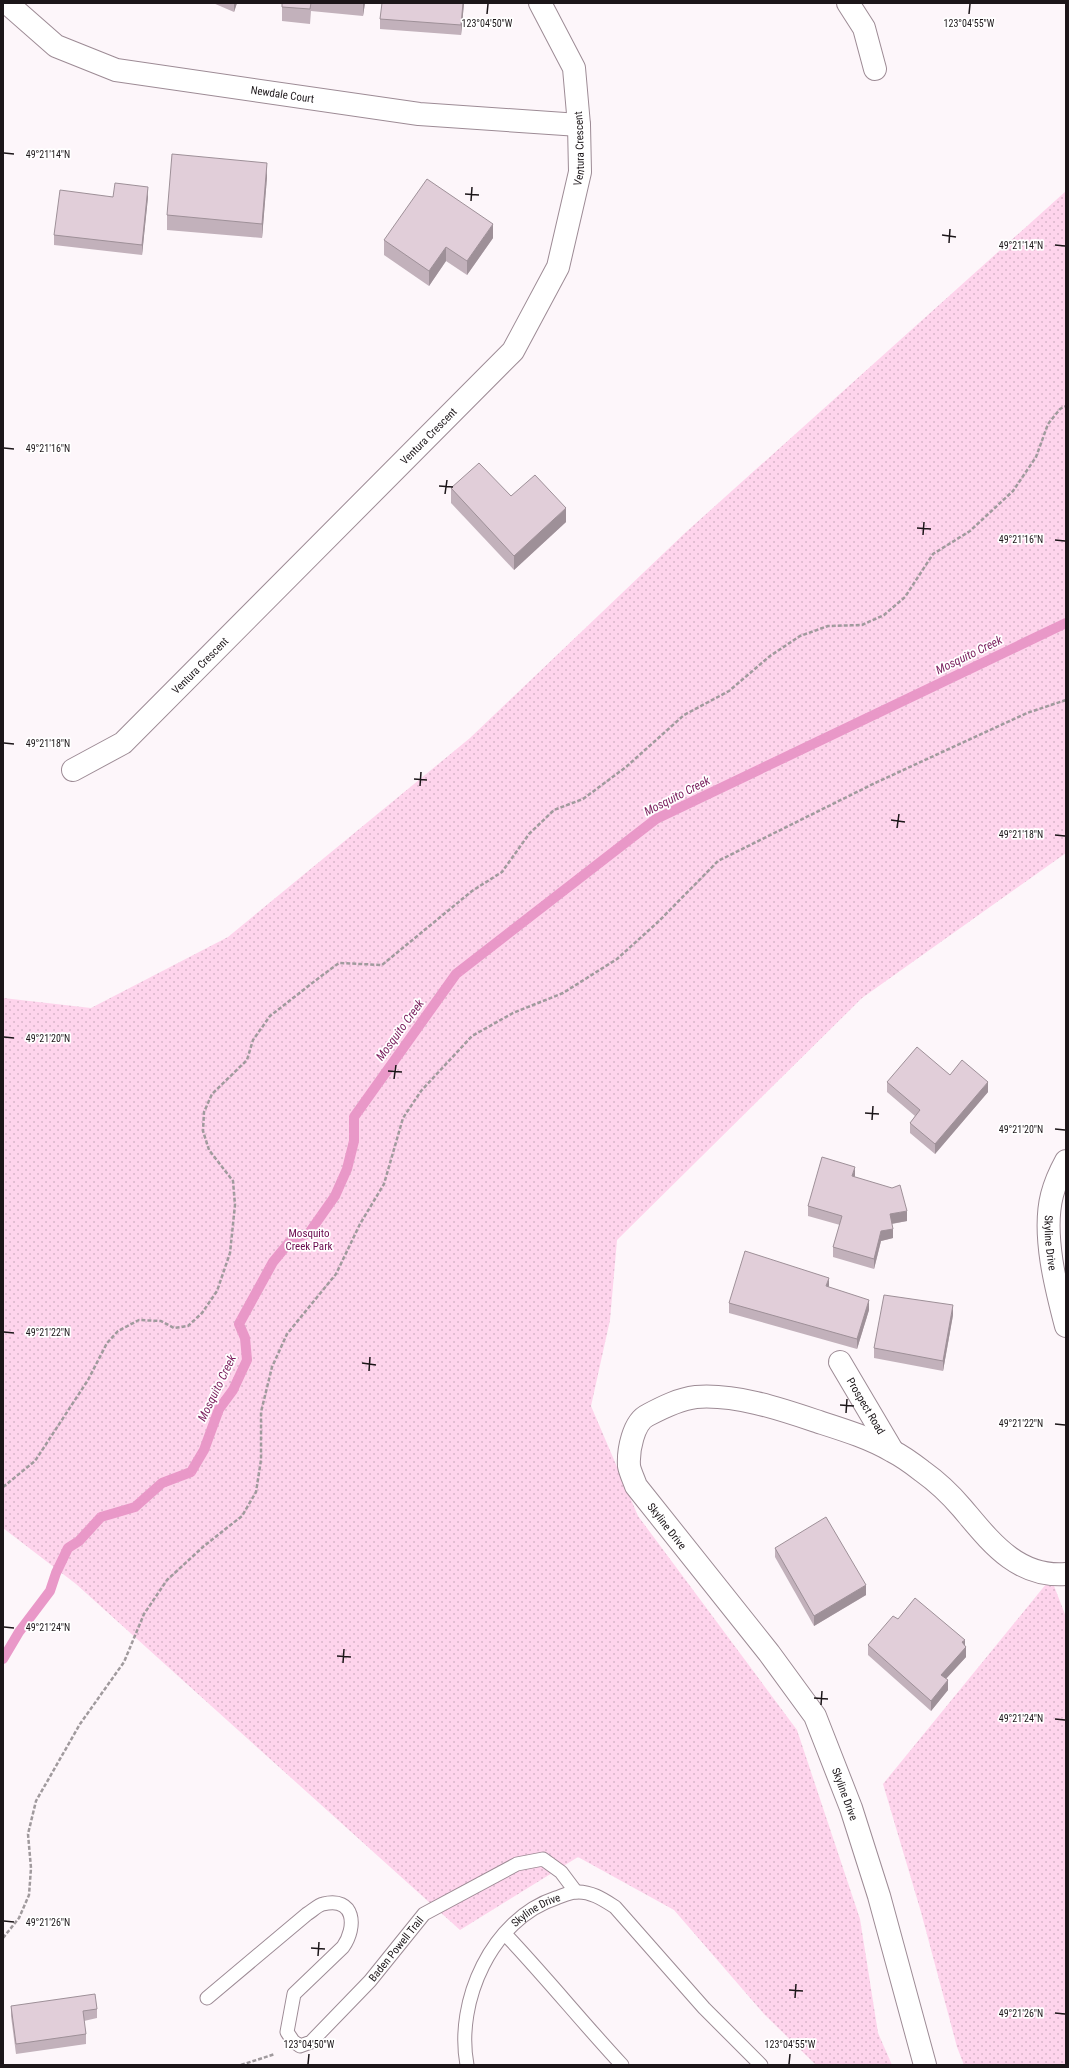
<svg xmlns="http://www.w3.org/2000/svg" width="1069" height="2068" viewBox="0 0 1069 2068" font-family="'Roboto Condensed',sans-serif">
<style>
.park{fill:url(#park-dots)}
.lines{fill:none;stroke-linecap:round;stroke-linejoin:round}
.stream{stroke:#e998c8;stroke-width:10}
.service-casing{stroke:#9d8b95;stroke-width:15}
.minor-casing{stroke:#9d8b95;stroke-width:24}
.path{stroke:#a09a9d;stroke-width:2.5;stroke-dasharray:4 2;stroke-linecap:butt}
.service{stroke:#fff;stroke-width:13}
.minor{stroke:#fff;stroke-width:22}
.wall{fill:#c2b1bb}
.shaded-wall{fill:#9e9098}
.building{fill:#e1ced9;stroke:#9e9098}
.ticks{fill:none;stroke:#1c1619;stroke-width:1.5}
.labels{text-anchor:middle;stroke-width:3.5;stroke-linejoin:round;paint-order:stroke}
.street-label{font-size:11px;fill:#1c1619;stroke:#fff}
.park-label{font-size:11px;fill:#6a094e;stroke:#fff}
.water-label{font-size:12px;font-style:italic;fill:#7a1e5d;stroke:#fff}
.ticks-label{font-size:10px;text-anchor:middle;fill:#1c1619;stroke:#fff;stroke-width:3.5;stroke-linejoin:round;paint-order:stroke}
</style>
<defs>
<pattern id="park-dots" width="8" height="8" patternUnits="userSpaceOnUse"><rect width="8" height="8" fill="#fed4ec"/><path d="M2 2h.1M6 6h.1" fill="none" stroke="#d9b5ca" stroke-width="1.8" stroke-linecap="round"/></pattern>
</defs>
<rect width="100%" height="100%" fill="#fdf6fa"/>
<g class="park">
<polygon points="1066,191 1066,853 862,998 617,1240 610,1320 591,1406 638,1516 797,1730 860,1919 878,2033 892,2065 816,2065 764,2014 674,1910 578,1857 460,1930 76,1584 3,1528 3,998 91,1008 228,937 470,738 685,533"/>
<polygon points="1051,1578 1066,1617 1066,2065 964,2065 957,2047 921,1912 883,1784"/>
</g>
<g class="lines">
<polyline class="stream" points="3,1659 19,1632 50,1591 56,1573 68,1548 79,1541 101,1517 135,1507 162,1483 191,1472 204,1450 219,1409 233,1390 247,1360 245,1338 239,1324 273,1262 292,1239 309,1233 335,1196 347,1169 354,1141 354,1117 456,974 656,819 1066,623"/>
<g class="service-casing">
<g id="service">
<path d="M505,1934C545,1976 582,2022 622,2065"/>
<path id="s1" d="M207,1998L307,1914C312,1911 318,1905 323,1904C355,1896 357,1927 343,1947L294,1994L287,2032L293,2041L300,2046L311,2042L370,1981L424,1914L517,1864L543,1859L561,1872L576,1892"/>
<path id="s2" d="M467,2065C455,2001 492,1919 556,1898C562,1896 570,1892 576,1892C591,1891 604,1900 615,1907L704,2008L761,2065"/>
</g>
</g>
<g class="minor-casing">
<g id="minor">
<path id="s3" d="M7,3L56,46L116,70L419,114L579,125"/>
<polyline points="848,3 864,28 875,69"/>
<path id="s4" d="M73,770L123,743L513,351L558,267L580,172L579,125L574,68L540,3"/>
<path id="s5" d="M1066,1161C1060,1172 1055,1183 1052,1195C1042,1234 1056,1288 1066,1326"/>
<path id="s6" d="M840,1362L892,1450"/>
<path d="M925,2065L879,1896L851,1808L815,1716L769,1653L636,1486C634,1480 630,1472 629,1466C628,1451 633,1422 648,1415C663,1407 679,1399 696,1397C737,1394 780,1409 819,1422C844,1430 870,1438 892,1451C902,1456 913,1464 922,1471C936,1481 951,1495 962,1508C990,1541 1017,1578 1066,1574"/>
</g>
</g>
<g class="path">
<polyline points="3,1487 35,1461 88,1380 107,1343 118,1331 139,1320 161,1321 174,1328 188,1326 202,1313 217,1291 230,1253 235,1205 233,1181 209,1150 203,1131 204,1112 212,1094 247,1060 253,1040 270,1016 320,977 339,963 382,965 472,891 502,872 529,834 554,810 583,799 626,767 684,715 729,691 770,656 800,636 828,626 862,625 884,615 905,597 933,554 970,531 1013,491 1036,457 1048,424 1060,409 1066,406"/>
<polyline points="3,1938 19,1918 29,1895 31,1868 28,1834 36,1801 80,1724 124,1662 144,1614 167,1580 204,1546 242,1516 256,1492 261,1460 261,1412 272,1367 287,1334 336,1274 360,1224 384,1184 403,1118 421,1091 472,1036 513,1013 563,993 617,959 659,921 718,861 875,783 1027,713 1066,700"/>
<polyline points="241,2065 275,2054"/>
</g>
<use href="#service" class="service"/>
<use href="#minor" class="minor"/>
</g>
<g class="wall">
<polygon points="213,3 237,3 234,12"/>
<polygon points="282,3 365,3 363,16 311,11 310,24 282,21"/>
<polygon points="464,3 461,35 380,29 380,19"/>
<polygon points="267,177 262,238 167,230 167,215"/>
<polygon points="113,197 148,197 142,255 54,245 54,235"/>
<polygon points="493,238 467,275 446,261 429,286 384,255 384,240"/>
<polygon points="451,488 511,496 566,522 514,570 451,503"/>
<polygon points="950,1075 988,1092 935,1154 910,1133 910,1123 915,1116 887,1092 887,1082"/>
<polygon points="855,1177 907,1221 892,1224 893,1238 881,1241 874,1269 833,1257 833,1247 840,1225 808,1216 808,1206"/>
<polygon points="829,1287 869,1310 857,1349 729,1313 729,1303"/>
<polygon points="953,1315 943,1371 874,1358 874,1348"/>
<polygon points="775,1548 866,1595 814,1626 775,1557"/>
<polygon points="898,1619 965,1646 966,1657 946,1679 948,1690 931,1711 868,1655 868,1645"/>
<polygon points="11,2006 97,2009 97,2018 84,2021 86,2034 86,2044 16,2054 11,2016"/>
</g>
<g class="shaded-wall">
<polygon points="234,3 237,3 234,12"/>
<polygon points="363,3 365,3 363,16"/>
<polygon points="463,3 464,3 461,35 461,25"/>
<polygon points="267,163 267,177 262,238 262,224"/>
<polygon points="148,187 148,197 142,255 142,245"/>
<polygon points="493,224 493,238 467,275 467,261"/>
<polygon points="446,247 446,261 429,286 429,271"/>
<polygon points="566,508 566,522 514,570 514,556"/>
<polygon points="988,1082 988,1092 935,1154 935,1144"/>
<polygon points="855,1167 855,1177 852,1176"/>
<polygon points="907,1211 907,1221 890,1224 890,1214"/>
<polygon points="893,1229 893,1238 881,1241 874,1269 874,1259 881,1231"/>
<polygon points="829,1278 829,1287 826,1286"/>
<polygon points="869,1300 869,1310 857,1349 857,1339"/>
<polygon points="953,1305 953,1315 943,1371 943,1361"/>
<polygon points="866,1585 866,1595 814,1626 814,1616"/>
<polygon points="965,1640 965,1648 966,1647 966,1657 941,1684 941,1675 962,1642"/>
<polygon points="948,1680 948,1690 931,1711 931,1701"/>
</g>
<g class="building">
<polygon points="282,3 311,3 310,9 282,7"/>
<polygon points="382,3 463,3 461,25 380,19"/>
<polygon points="172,154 267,163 262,224 167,215"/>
<polygon points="427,179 493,224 467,261 446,247 429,271 384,240"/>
<polygon points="115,183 148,187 142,245 54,235 60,190 113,197"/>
<polygon points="479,463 511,496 535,475 566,508 514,556 451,488"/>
<polygon points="917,1047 950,1075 962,1060 988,1082 935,1144 910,1123 920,1110 887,1082"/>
<polygon points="822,1157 855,1167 852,1176 892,1188 900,1185 907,1211 890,1214 893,1229 881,1231 874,1259 833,1247 842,1216 808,1206"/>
<polygon points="745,1251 829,1278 826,1286 869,1300 857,1339 729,1303"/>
<polygon points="884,1295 953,1305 943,1361 874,1348"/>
<polygon points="826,1517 866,1585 814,1616 775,1548"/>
<polygon points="915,1598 965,1640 962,1642 966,1647 941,1675 948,1680 931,1701 868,1645 893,1616 898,1619"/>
<polygon points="95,1994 97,2009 83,2011 86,2034 16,2044 11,2006"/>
</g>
<path class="ticks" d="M487,14L488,4M969,14L970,4M4,153L14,154M465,194L479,195M471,201L472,187M942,235L956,237M949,243L950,229M1055,245L1065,246M4,448L14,449M439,486L453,487M445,494L447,480M917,528L931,529M923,535L924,522M1055,540L1065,541M4,743L14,744M414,779L427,780M420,786L421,772M891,820L905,822M897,828L899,814M1055,835L1065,836M4,1037L14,1038M388,1071L402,1072M394,1079L396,1065M865,1113L879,1114M872,1120L873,1106M1055,1129L1065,1130M4,1332L14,1333M362,1363L376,1365M369,1371L370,1357M840,1405L854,1406M846,1413L847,1399M1055,1424L1065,1425M4,1627L14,1628M337,1656L351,1657M343,1663L344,1649M814,1698L828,1699M821,1705L822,1691M1055,1719L1065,1720M4,1921L14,1922M311,1948L325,1949M318,1956L319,1942M789,1990L803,1991M795,1998L796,1984M1055,2013L1065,2014M308,2064L309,2054M789,2064L790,2054"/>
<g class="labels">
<g class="street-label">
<text dy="4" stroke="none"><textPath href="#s3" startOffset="298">Newdale Court</textPath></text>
<text dy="4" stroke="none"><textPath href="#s4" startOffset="826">Ventura Crescent</textPath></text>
<text dy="4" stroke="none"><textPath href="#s4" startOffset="490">Ventura Crescent</textPath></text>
<text dy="4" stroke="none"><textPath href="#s4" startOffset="166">Ventura Crescent</textPath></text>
<text dy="4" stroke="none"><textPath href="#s5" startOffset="85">Skyline Drive</textPath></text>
<text dy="4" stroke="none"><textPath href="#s6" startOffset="51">Prospect Road</textPath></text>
<text transform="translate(667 1526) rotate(52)" y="4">Skyline Drive</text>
<text transform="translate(845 1794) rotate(70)" y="4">Skyline Drive</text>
<text dy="4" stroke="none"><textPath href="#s2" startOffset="181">Skyline Drive</textPath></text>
<text dy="4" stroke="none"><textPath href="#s1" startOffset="480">Baden Powell Trail</textPath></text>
</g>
<g class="park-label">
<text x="309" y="1237">Mosquito<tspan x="309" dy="13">Creek Park</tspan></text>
</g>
<g class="water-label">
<text transform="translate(969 655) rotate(-26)" y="4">Mosquito Creek</text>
<text transform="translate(677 796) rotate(-27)" y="4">Mosquito Creek</text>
<text transform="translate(400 1030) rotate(-54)" y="4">Mosquito Creek</text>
<text transform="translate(217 1388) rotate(-64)" y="4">Mosquito Creek</text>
</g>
</g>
<g class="ticks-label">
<text x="487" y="27">123°04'50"W</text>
<text x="969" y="27">123°04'55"W</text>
<text x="48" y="158">49°21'14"N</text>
<text x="1021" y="249">49°21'14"N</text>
<text x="48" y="452">49°21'16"N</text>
<text x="1021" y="543">49°21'16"N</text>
<text x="48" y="747">49°21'18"N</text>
<text x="1021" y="838">49°21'18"N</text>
<text x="48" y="1042">49°21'20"N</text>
<text x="1021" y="1133">49°21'20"N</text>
<text x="48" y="1336">49°21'22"N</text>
<text x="1021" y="1427">49°21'22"N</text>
<text x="48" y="1631">49°21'24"N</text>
<text x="1021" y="1722">49°21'24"N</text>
<text x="48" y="1926">49°21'26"N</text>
<text x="1021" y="2017">49°21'26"N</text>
<text x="309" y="2048">123°04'50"W</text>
<text x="790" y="2048">123°04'55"W</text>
</g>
<rect width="1069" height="2068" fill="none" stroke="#1c1619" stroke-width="8"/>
</svg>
